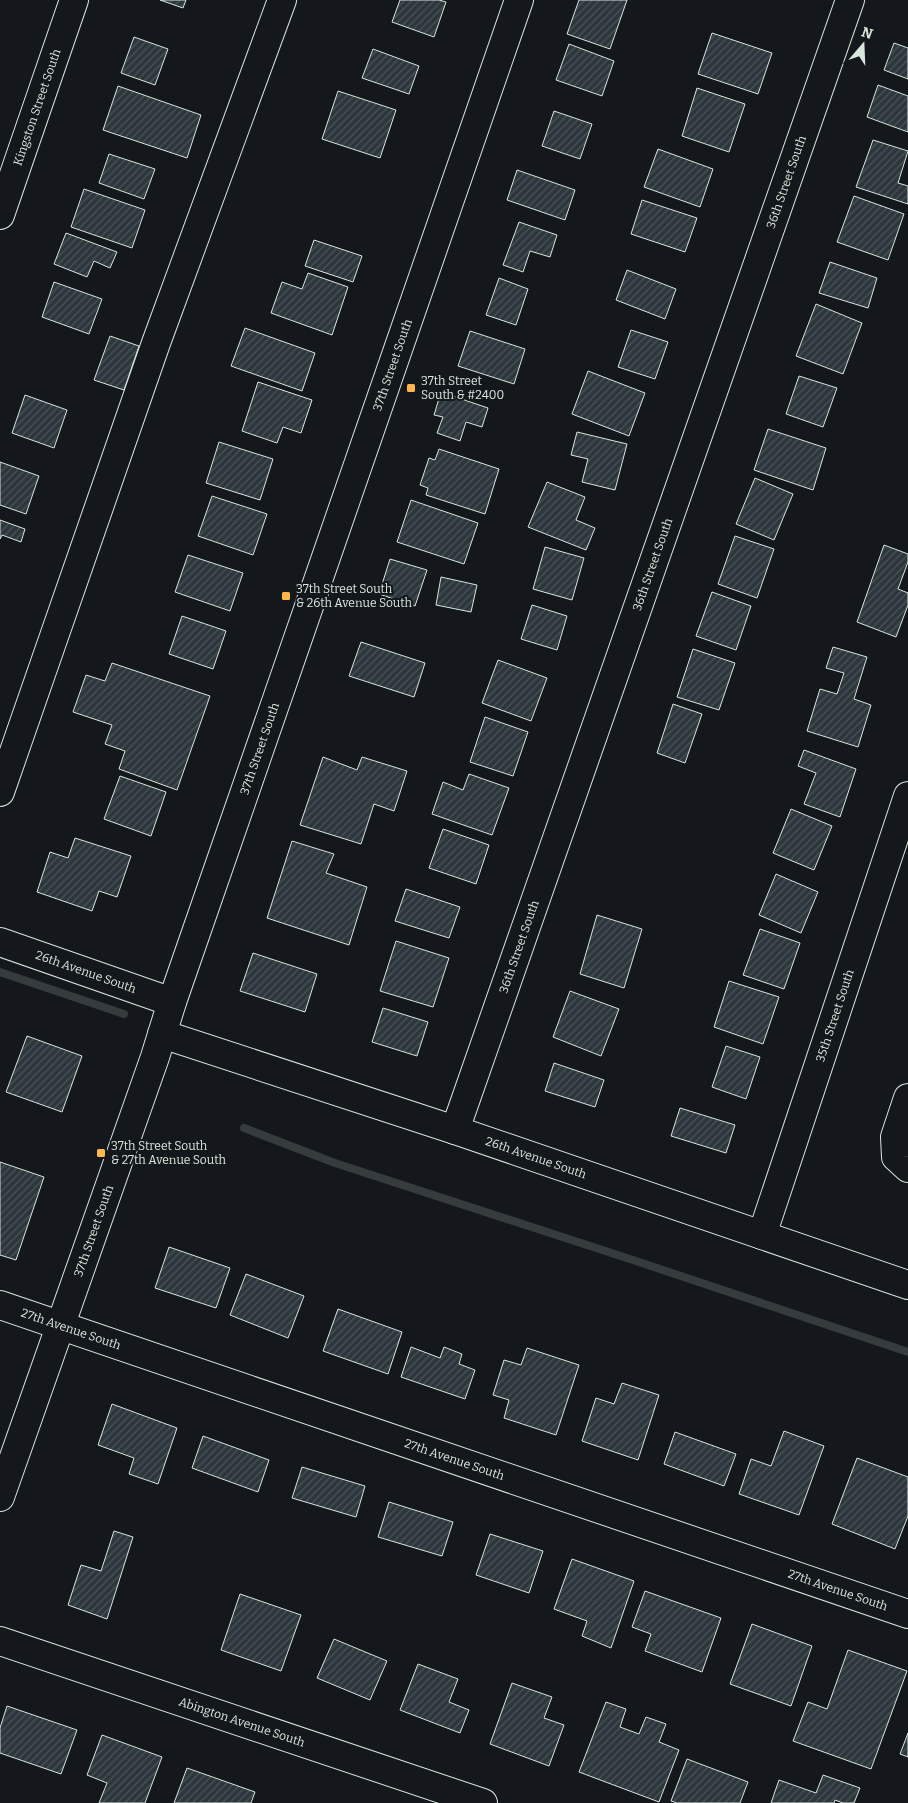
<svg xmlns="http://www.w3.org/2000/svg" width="908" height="1803" viewBox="0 0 908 1803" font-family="Bitter,serif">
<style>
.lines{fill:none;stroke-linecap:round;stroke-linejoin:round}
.stream{stroke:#363b3e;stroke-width:8}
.building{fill:url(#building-hatch);stroke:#d8e6dc}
.minor-casing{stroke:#d8e6dc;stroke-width:30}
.minor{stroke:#14181c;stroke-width:28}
.poi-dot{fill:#ffb74d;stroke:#14181c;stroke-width:2}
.labels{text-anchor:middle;stroke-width:4;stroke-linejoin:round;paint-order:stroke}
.street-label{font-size:12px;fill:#d8e6dc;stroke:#14181c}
.poi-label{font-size:12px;fill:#d8e6dc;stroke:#14181c;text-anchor:start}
</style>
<defs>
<pattern id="building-hatch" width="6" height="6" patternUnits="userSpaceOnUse" patternTransform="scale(1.25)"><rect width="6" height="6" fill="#2c363c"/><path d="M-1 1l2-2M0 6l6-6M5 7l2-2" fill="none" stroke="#4a5358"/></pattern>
</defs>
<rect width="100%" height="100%" fill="#14181c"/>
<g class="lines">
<g class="stream">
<polyline points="0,972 124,1014"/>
<polyline points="244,1128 335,1163 633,1260 908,1352"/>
</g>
</g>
<g class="building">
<polygon points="160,0 186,0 183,8"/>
<polygon points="400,0 439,0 446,2 434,37 392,22"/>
<polygon points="579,0 627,0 610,49 567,34"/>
<polygon points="712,33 772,53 758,94 698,74"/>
<polygon points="134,37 168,49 155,85 121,73"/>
<polygon points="894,43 908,48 908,79 884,70"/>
<polygon points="569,44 614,61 602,96 556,80"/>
<polygon points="373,49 419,66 409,94 362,78"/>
<polygon points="878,85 908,96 908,132 867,117"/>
<polygon points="118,86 201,115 187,158 103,130"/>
<polygon points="697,88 745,104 729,152 682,136"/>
<polygon points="338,91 396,110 380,158 322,139"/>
<polygon points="554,111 592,124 580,159 542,146"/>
<polygon points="873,140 908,151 898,183 908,186 908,204 856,187"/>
<polygon points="658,149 713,169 700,207 644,187"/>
<polygon points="109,154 155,169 144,199 99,183"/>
<polygon points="517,170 575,190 565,220 507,200"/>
<polygon points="84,189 145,210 132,248 71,227"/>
<polygon points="854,196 904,214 888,260 837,242"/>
<polygon points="642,200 697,218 685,252 631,234"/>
<polygon points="519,222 557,235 550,257 530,251 523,272 503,265"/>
<polygon points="66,233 117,252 110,268 94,261 87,277 54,264"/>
<polygon points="314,240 362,256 353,282 305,266"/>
<polygon points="830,262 877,278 868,308 819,293"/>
<polygon points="627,270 676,289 665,319 616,300"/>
<polygon points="308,273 348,287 332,335 271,313 282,282 302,289"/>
<polygon points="499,278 528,289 516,325 486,315"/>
<polygon points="54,282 102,299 89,334 42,317"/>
<polygon points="816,304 862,323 843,374 796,356"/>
<polygon points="245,328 315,353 302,391 231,366"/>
<polygon points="631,330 668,342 655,379 618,367"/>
<polygon points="470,331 525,349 514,384 458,366"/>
<polygon points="110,336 139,346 124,390 94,380"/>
<polygon points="588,371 645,393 629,436 572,414"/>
<polygon points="799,376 837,388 823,427 786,414"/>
<polygon points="258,382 312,400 301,433 283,427 277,443 242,431"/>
<polygon points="441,392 488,408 482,427 466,422 460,441 437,433 443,417 434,415"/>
<polygon points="25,395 67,410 54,448 12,433"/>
<polygon points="768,429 826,448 813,490 754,470"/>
<polygon points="577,432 627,444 615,490 582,482 588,459 571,455"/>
<polygon points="219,442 273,459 260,500 206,483"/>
<polygon points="439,449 499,469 485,514 426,495 428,488 420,485 429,458 435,460"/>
<polygon points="0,462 39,476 26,514 0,505"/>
<polygon points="755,478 793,494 774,540 736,524"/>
<polygon points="547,482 585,497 576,520 595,528 586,550 528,527"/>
<polygon points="212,496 267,514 253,555 198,536"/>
<polygon points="411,500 478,523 464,564 397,542"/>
<polygon points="0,520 25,529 21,542 2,535 0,539"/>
<polygon points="735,536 774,549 757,598 718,584"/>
<polygon points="884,545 908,554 908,562 898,589 908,593 908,605 896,637 857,622"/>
<polygon points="545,547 584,558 572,600 533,589"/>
<polygon points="188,555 243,573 230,611 175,592"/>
<polygon points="390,559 427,570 415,606 379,594"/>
<polygon points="441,577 477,585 471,612 436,605"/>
<polygon points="712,592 751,606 736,650 696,636"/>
<polygon points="532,605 567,616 557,650 521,639"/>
<polygon points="182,616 226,631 213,669 169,654"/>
<polygon points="361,642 425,663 414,697 349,676"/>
<polygon points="833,647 867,657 854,699 871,705 858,747 807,731 820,689 837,694 844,673 826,668"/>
<polygon points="693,649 735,663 719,710 677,697"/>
<polygon points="498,660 547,678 531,721 482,703"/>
<polygon points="112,663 210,696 177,790 119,769 125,751 105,744 112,725 73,712 86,675 105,681"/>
<polygon points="673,704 702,714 685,763 657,753"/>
<polygon points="485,717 528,732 513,776 470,762"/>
<polygon points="804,750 856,769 840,817 804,804 816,773 798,766"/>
<polygon points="323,757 357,770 362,757 407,771 394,811 374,804 361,844 300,825"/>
<polygon points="469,774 509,788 492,835 432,814 443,782 463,790"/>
<polygon points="120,776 166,792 151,836 104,819"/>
<polygon points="791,809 832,826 814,870 773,853"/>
<polygon points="443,829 489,845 476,884 429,868"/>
<polygon points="75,838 131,856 117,897 99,891 92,911 37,892 50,852 68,858"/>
<polygon points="292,841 334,854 326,873 367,887 349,945 267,918"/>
<polygon points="776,874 818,892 801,933 759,915"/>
<polygon points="406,889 460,907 449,938 395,921"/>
<polygon points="597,915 642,929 624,988 580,974"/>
<polygon points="760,929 800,943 784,989 743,975"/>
<polygon points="396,941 449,958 433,1007 380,991"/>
<polygon points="253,953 317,974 305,1012 240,991"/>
<polygon points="729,981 779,997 763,1044 714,1027"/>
<polygon points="570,991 619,1009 601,1056 553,1037"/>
<polygon points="383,1008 428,1022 417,1056 372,1042"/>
<polygon points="27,1036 82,1056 62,1112 6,1092"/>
<polygon points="726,1046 760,1057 746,1099 712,1087"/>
<polygon points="554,1063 604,1080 595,1107 545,1091"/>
<polygon points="680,1108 735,1125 726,1153 671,1136"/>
<polygon points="0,1162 44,1177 16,1260 0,1255"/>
<polygon points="169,1247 230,1268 216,1308 155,1288"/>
<polygon points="246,1274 304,1296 288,1338 230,1315"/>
<polygon points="338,1309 402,1332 388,1374 323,1351"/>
<polygon points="411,1347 440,1358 444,1347 462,1354 459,1364 475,1370 465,1399 401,1377"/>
<polygon points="527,1348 579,1365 556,1435 504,1418 509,1400 493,1395 504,1360 521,1365"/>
<polygon points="622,1383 659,1395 638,1460 582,1441 596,1398 614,1404"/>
<polygon points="112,1404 177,1428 158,1484 129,1474 134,1458 98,1445"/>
<polygon points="784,1431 824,1446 799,1515 739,1494 751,1459 771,1466"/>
<polygon points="675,1432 736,1454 724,1486 664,1464"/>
<polygon points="203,1436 269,1460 258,1492 192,1468"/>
<polygon points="857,1458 908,1477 908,1516 895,1549 832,1524"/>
<polygon points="302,1467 365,1486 356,1517 292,1498"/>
<polygon points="389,1502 453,1522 442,1556 378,1537"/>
<polygon points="114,1531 133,1537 107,1619 68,1605 81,1565 101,1571"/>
<polygon points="490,1534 543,1551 529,1593 476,1575"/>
<polygon points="572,1559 634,1581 611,1648 582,1636 587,1621 554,1609"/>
<polygon points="645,1591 721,1618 702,1672 645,1651 651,1634 632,1627"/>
<polygon points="240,1594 301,1615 281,1671 221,1650"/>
<polygon points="752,1624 812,1646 791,1706 730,1684"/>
<polygon points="334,1639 387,1661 370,1700 317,1678"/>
<polygon points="848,1650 907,1671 871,1769 793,1741 808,1702 827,1709"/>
<polygon points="418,1664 458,1679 449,1702 469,1710 460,1733 400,1710"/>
<polygon points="512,1683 552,1697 544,1718 564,1725 549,1766 490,1744"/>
<polygon points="606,1702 626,1709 620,1727 639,1734 646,1717 666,1724 659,1742 679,1750 659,1802 579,1772"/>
<polygon points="7,1706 77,1730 61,1774 0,1753 0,1728"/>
<polygon points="908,1733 908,1757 900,1754"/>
<polygon points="102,1735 162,1757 145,1803 99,1803 107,1783 87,1775"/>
<polygon points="687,1759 748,1782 740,1803 677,1803 671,1801"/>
<polygon points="187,1768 255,1792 251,1803 174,1803"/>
<polygon points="823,1775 860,1788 854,1803 843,1803 835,1800 834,1803 771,1803 779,1780 816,1793"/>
</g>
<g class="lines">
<g class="minor-casing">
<g id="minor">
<path id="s1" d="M0,215L74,0"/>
<polyline points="0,792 156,343 282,0"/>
<path id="s2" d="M0,942L172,1002"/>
<path id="s3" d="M162,1034L455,1130L908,1285"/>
<polyline points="908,1098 895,1137 896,1157 908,1168"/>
<path id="s4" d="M455,1130L850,0"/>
<path id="s5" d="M762,1235L908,796"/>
<path id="s6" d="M0,1305L908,1614"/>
<path id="s7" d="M0,1497L155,1057L172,1002L519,0"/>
<path id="s8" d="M0,1641L483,1803"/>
</g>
</g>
<use href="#minor" class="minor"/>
</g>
<g class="poi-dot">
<rect x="406" y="383" width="10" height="10" rx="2.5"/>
<rect x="281" y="591" width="10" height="10" rx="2.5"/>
<rect x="96" y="1148" width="10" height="10" rx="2.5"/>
</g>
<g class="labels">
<g class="street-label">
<text dy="4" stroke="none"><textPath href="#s1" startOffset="114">Kingston Street South</textPath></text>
<text dy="4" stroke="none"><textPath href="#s4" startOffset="1004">36th Street South</textPath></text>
<text dy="4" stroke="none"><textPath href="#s7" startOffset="1198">37th Street South</textPath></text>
<text dy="4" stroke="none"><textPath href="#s4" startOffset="599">36th Street South</textPath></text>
<text dy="4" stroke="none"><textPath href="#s7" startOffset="792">37th Street South</textPath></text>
<text dy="4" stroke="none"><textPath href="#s4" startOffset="194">36th Street South</textPath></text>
<text dy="4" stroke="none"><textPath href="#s2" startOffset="91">26th Avenue South</textPath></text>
<text dy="4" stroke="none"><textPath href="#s5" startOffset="231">35th Street South</textPath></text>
<text dy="4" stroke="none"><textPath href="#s3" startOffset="394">26th Avenue South</textPath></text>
<text dy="4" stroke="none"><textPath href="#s7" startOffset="282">37th Street South</textPath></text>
<text dy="4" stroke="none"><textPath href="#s6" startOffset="75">27th Avenue South</textPath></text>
<text dy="4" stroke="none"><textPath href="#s6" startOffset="480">27th Avenue South</textPath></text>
<text dy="4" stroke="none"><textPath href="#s6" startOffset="885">27th Avenue South</textPath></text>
<text dy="4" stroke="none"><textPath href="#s8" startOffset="255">Abington Avenue South</textPath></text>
</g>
<g class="poi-label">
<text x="421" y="385">37th Street<tspan x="421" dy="14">South &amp; #2400</tspan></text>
<text x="296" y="593">37th Street South<tspan x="296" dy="14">&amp; 26th Avenue South</tspan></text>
<text x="111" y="1150">37th Street South<tspan x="111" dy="14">&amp; 27th Avenue South</tspan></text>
</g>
</g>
<g transform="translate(863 45) rotate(19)" stroke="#14181c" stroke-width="4" paint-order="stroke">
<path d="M0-4L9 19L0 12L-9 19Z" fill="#d8e6dc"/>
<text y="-8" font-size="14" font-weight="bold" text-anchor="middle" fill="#d8e6dc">N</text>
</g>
</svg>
